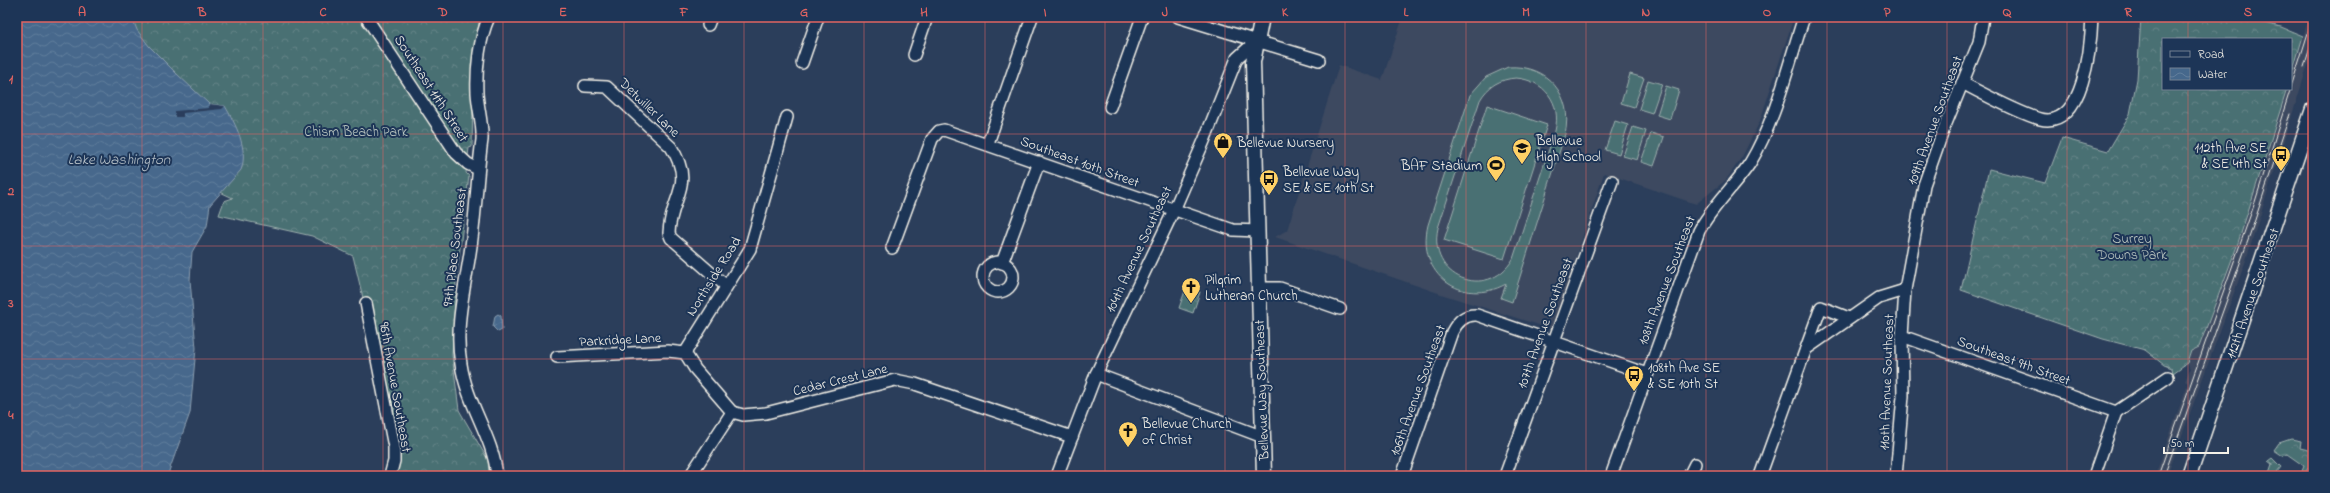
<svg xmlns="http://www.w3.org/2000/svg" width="2330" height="493" viewBox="0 0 2330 493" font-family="'Indie Flower',sans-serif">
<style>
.built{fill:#3c4960}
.forest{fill:url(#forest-crowns);stroke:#9eb0ae}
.pitch{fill:#496f73;stroke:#9eb0ae;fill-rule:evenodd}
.water{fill:url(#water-waves);stroke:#8c9fb1}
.pier{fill:#2b3e5b}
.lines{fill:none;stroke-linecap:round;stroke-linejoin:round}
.minor-casing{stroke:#f4f1e8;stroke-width:14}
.major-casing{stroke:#f4f1e8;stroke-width:17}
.minor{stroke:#1d3557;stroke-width:11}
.major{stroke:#1d3557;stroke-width:14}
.tram{stroke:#f4f1e8;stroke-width:1}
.grid{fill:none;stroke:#df6462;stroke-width:1;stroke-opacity:0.55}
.labels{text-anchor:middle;stroke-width:4;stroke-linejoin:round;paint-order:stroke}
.street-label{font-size:14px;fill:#f4f1e8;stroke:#1d3557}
.park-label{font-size:14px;fill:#b8c4bf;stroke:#1d3557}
.poi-label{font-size:14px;fill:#f4f1e8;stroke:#1d3557;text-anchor:start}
.water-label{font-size:15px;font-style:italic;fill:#b7c1c8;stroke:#1d3557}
.neatline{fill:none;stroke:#df6462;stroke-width:1.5}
.grid-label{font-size:13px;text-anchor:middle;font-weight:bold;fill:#df6462}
</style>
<defs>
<pattern id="forest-crowns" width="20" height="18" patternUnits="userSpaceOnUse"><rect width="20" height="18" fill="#496f73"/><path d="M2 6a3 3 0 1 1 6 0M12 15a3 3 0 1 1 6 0" fill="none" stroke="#648487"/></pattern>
<pattern id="water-waves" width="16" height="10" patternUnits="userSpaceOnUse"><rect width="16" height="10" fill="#46688c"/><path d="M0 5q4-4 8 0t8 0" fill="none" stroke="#617e9c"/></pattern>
</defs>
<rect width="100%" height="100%" fill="#2b3e5b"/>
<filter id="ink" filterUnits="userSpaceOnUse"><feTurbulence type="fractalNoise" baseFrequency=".025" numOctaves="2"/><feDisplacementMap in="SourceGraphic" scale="8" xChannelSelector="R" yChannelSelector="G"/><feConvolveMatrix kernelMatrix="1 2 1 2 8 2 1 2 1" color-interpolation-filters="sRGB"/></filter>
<g filter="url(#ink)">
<g class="built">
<polygon points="1403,17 1794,17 1760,121 1742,157 1726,180 1696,204 1604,173 1552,329 1447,296 1275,237 1287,230 1339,65 1382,80"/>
<polygon points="2309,17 2313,17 2313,49 2246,260 2167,476 2155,476 2188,383 2185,381 2190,369 2187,363 2191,351 2199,347 2237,246 2287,89 2291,89 2291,77"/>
</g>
<g class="forest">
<polygon points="113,17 480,17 474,56 472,147 469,148 466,173 469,176 456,280 452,355 459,410 488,460 489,476 390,476 394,461 366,299 363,298 353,256 312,236 219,215 224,201 233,198 218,191"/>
<polygon points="2141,17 2252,17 2255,21 2281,27 2303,36 2291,77 2291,39 2163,39 2163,89 2287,89 2237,246 2199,347 2191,351 2187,363 2173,373 2172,368 2164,365 2145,350 2103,339 1961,290 1989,169 2045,183 2062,138 2108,151 2130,114 2137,79"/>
<polygon points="1186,288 1200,292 1193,313 1179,308"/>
<polygon points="2291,439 2301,441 2300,448 2313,451 2313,469 2308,468 2305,473 2302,471 2304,466 2287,454 2283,456 2274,450 2279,443"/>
<polygon points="2272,458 2281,467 2277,472 2283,476 2268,476 2272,464 2268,461"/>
</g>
<g class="pitch">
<path d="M1508,67C1547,64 1574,96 1565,134L1512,302L1501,298L1506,284C1462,308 1416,274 1428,225L1470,95L1486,77ZM1516,78C1544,80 1562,103 1555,131L1513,259C1487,302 1427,277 1438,228L1480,100C1488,86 1500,79 1516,78Z"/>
<polygon points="1630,74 1644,78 1634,107 1621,103"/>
<polygon points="1648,80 1662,84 1652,113 1639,109"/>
<polygon points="1666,86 1679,90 1670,119 1657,115"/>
<polygon points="1487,105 1547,125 1504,259 1444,240"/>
<polygon points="1615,121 1628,125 1619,154 1605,150"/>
<polygon points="1633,127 1646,131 1637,160 1623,156"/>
<polygon points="1651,133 1664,137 1654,166 1641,162"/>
</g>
<g class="water">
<path d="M17,17H132L137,30L149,46L177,74L209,104L225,106C235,123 249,149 241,170L210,205L207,226L192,252L190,280L196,348L190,413L169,471L170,476H17Z"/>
<polygon points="498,314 501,316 502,330 498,332 493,327 495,316"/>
</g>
<polygon class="pier" points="209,104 225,106 222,109 183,113 183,117 175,117 175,111 209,108"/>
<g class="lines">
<g class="minor-casing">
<g id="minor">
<polyline points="366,17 456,153 468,164 478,169"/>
<path d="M489,17C479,39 476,69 477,93C478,109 483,124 482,140C477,175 476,211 471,246C466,284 454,325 461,364C467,405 493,436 497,476"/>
<polyline points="1178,17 1319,60"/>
<polyline points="708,25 711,17"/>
<polyline points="914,55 927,17"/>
<polyline points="802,63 818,17"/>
<path d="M1962,83C1984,94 2018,113 2040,119C2084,130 2091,45 2092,17"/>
<path d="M585,86L607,87L671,147C696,186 670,197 669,233L671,238L726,286"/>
<polyline points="1110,107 1142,17"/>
<polyline points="988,143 1032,17"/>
<polyline points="892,248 932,139 939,131 944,130 1233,230 1258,231"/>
<circle cx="998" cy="277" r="15"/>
<polyline points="1002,263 1039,162"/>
<polyline points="1258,288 1280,288 1340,309"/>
<polyline points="366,303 394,447 394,461 390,476"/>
<polyline points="1902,336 2116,412"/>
<polyline points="1806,349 1879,298 1905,290 1924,185 1943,131 1979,42 1983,17"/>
<polyline points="685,353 750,249 787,117"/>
<polyline points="685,353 695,369 732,412"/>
<polyline points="557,357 668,351 685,353"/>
<polyline points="1096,374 1263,437"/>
<polyline points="2116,412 2168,377"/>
<polyline points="690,476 732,412 743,415 766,413 895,380 915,384 1072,437"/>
<polyline points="1057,476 1096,374 1174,210 1204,141 1237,58 1256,41"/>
<path d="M1402,476L1452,332C1457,322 1465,314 1477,315L1647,374"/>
<polyline points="1505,476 1612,181"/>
<path d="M1611,476L1699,231C1712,206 1734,187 1750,163C1776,120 1788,65 1804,17"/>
<polyline points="1689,476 1695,464"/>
<polyline points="1760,476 1821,307 1849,318"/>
<polyline points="1896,476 1903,396 1902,336 1905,290"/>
<polyline points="2094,476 2116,412"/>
</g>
</g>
<g class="major-casing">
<g id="major">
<polyline points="1262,17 1253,62 1264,476"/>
<polyline points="2189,476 2313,109"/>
</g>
</g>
<use href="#minor" class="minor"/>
<use href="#major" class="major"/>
<g class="tram">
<polyline points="2304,67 2313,38"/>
<polyline points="2158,476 2254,205 2313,17"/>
<polyline points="2164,476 2250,235 2290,114"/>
</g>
</g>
</g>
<path class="grid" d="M142,17V476M263,17V476M383,17V476M503,17V476M624,17V476M744,17V476M864,17V476M985,17V476M1105,17V476M1225,17V476M1345,17V476M1466,17V476M1586,17V476M1706,17V476M1827,17V476M1947,17V476M2067,17V476M2188,17V39M2188,89V476M17,134H2313M17,246H2313M17,359H2313"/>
<defs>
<g id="shop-pin" transform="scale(1)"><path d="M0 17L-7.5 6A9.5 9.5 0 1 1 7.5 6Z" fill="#ffd166" stroke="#1d3557"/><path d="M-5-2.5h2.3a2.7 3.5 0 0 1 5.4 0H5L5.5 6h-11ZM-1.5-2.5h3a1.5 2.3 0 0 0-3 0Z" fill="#111"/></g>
<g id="school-pin" transform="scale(1)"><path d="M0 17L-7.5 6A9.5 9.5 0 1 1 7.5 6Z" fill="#ffd166" stroke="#1d3557"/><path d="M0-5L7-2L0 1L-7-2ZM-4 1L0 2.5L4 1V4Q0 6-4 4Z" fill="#111"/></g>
<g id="bus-pin" transform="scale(1)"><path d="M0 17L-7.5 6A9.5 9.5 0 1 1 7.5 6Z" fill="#ffd166" stroke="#1d3557"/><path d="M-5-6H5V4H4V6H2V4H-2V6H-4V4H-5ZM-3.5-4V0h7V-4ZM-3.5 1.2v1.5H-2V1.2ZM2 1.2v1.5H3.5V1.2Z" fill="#111"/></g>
<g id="stadium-pin" transform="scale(1)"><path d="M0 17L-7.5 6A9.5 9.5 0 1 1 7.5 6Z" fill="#ffd166" stroke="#1d3557"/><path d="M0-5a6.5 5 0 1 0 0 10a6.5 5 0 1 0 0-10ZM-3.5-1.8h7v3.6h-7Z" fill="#111"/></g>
<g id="church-pin" transform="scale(1)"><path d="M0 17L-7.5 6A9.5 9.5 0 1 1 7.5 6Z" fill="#ffd166" stroke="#1d3557"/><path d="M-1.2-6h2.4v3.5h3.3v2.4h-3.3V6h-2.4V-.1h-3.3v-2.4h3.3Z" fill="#111"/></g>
</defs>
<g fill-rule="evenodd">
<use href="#shop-pin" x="1223" y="142"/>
<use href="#school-pin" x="1522" y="148"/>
<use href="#bus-pin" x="2281" y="155"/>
<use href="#stadium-pin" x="1496" y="165"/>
<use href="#bus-pin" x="1269" y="179"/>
<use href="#church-pin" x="1191" y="287"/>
<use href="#bus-pin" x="1634" y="375"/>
<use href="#church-pin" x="1128" y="431"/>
</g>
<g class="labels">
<g class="street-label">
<text transform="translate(432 88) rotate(57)" y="5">Southeast 11th Street</text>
<text transform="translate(650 107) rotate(44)" y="5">Detwiller Lane</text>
<text transform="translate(1934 120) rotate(-70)" y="5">109th Avenue Southeast</text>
<text transform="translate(1080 161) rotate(20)" y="5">Southeast 10th Street</text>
<text transform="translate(454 247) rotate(-83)" y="5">97th Place Southeast</text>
<text transform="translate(1138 249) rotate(-65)" y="5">104th Avenue Southeast</text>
<text transform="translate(713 276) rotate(-58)" y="5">Northside Road</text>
<text transform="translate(1666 280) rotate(-69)" y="5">108th Avenue Southeast</text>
<text transform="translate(2252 293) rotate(-71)" y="5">112th Avenue Southeast</text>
<text transform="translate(1544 323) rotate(-70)" y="5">107th Avenue Southeast</text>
<text transform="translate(620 339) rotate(-3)" y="5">Parkridge Lane</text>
<text transform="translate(2014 360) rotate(20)" y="5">Southeast 9th Street</text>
<text transform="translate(840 379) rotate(-14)" y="5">Cedar Crest Lane</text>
<text transform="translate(1886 382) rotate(-88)" y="5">110th Avenue Southeast</text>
<text transform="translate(396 387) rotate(80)" y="5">96th Avenue Southeast</text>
<text transform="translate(1261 390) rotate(-92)" y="5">Bellevue Way Southeast</text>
<text transform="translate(1417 390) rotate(-70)" y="5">106th Avenue Southeast</text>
</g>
<g class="park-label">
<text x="356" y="136">Chism Beach Park</text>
<text x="2132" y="243">Surrey<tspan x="2132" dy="16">Downs Park</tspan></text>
</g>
<g class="poi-label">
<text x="1536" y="145">Bellevue<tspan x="1536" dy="16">High School</tspan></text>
<text x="1237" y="147">Bellevue Nursery</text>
<text x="2267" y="152" text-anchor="end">112th Ave SE<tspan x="2267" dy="16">&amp; SE 4th St</tspan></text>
<text x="1482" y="170" text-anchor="end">BAF Stadium</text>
<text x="1283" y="176">Bellevue Way<tspan x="1283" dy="16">SE &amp; SE 10th St</tspan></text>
<text x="1205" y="284">Pilgrim<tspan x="1205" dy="16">Lutheran Church</tspan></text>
<text x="1648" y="372">108th Ave SE<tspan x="1648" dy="16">&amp; SE 10th St</tspan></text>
<text x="1142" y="428">Bellevue Church<tspan x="1142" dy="16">of Christ</tspan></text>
</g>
<g class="water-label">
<text x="119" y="164">Lake Washington</text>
</g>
</g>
<rect width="2330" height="493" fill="none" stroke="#1d3557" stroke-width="44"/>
<rect x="2162" y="38" width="130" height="52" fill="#1d3557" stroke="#738091"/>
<rect x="2170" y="51" width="20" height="6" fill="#1d3557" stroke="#738091"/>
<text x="2198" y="58" font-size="12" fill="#f4f1e8">Road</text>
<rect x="2170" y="68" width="20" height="12" fill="url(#water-waves)" stroke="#738091"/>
<text x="2198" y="78" font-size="12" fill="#f4f1e8">Water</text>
<path d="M2164 447v6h64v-6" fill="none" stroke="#f4f1e8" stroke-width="2"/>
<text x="2170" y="447" font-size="12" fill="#f4f1e8" stroke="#1d3557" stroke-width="3" paint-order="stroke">50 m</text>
<rect x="22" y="22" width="2286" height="449" class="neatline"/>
<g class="grid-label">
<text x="82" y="16">A</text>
<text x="202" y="16">B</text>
<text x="323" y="16">C</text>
<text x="443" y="16">D</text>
<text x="563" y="16">E</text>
<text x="684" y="16">F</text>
<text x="804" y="16">G</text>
<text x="924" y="16">H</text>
<text x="1045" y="16">I</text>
<text x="1165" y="16">J</text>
<text x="1285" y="16">K</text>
<text x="1406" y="16">L</text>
<text x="1526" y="16">M</text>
<text x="1646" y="16">N</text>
<text x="1767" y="16">O</text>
<text x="1887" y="16">P</text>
<text x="2007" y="16">Q</text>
<text x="2128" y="16">R</text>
<text x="2248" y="16">S</text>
<text x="11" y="83">1</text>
<text x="11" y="195">2</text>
<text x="11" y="307">3</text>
<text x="11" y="419">4</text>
</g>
</svg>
